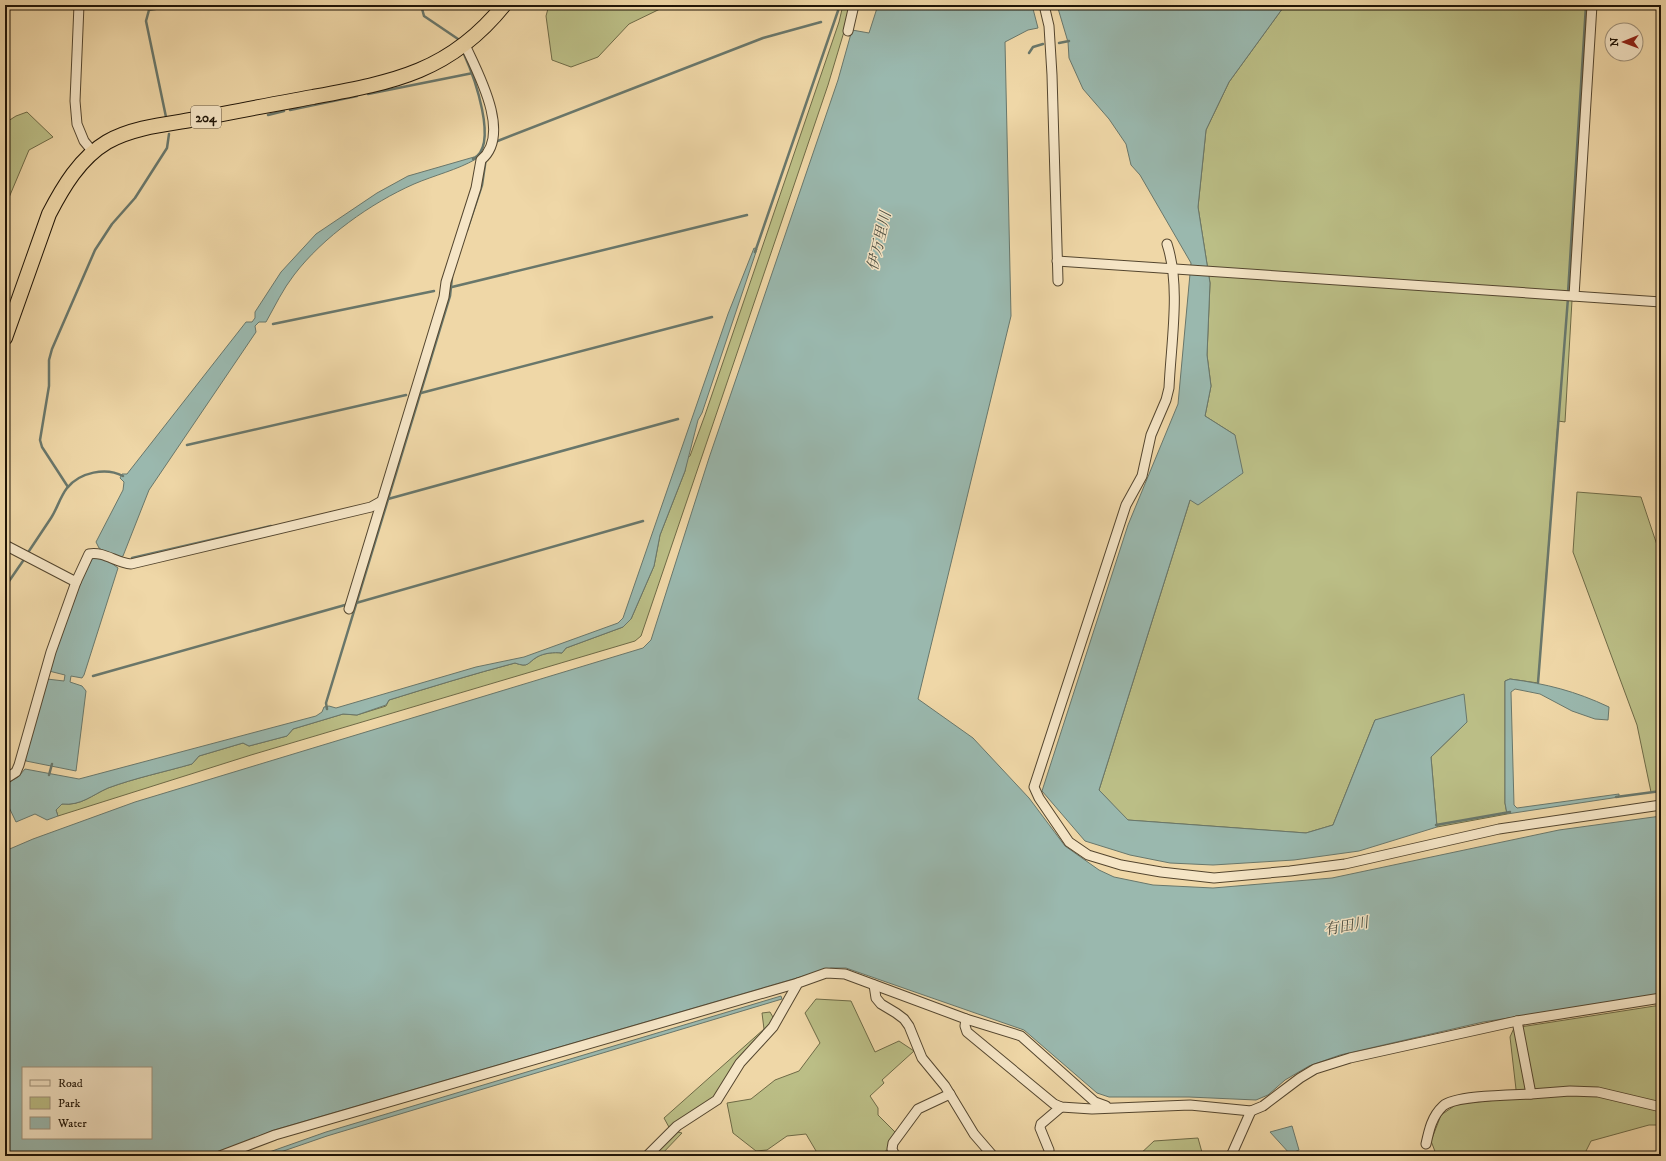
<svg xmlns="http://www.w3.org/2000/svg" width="1666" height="1161" viewBox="0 0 1666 1161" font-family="'IM FELL DW Pica','Noto Serif JP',serif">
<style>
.green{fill:#bbbe86;stroke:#6e6a46}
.water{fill:#9ab8ae;stroke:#69776b;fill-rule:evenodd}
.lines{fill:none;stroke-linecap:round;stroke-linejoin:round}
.stream{stroke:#69776b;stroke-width:2.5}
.minor-casing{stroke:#54462f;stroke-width:11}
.highway-casing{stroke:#201507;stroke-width:16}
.minor{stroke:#f5e5c6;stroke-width:9}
.highway{stroke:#efd7a7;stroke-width:14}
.labels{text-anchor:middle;stroke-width:3;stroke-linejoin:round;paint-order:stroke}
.shield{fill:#f5e5c6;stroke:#605340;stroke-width:1}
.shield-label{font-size:13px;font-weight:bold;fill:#201507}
.water-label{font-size:15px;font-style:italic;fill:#4b4e41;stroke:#f5e5c6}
</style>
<rect width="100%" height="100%" fill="#efd7a7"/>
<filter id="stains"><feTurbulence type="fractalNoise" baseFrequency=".005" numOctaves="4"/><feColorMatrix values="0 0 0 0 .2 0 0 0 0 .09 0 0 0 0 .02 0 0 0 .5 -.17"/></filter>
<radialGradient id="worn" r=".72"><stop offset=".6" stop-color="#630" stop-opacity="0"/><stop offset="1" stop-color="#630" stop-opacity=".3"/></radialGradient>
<g class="green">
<polygon points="549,5 675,5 660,9 629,24 598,57 571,67 552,60 546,16"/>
<path d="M843,5H852L828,85L641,636L635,641L251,755L58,816L56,810L62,804C81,806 92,795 108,788C135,778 164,772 192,764L199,756L243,743L249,746L287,736L293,729L343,714L357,715L386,706L389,700C431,687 473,674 515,663C529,668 527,663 537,657C544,653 554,652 562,653L566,648L623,627L631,619L654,566L660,535L685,471L687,458L690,456L705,415L839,22Z"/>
<polygon points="1285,5 1589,5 1565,422 1558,421 1538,683 1510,679 1505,681 1505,803 1507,814 1437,827 1431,757 1467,722 1375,720 1333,825 1306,833 1127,820 1099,790 1190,500 1235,435 1205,416 1211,386 1207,355 1210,283 1198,207 1206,130 1229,82"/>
<polygon points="27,112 53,137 29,150 5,207 5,123 16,116"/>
<polygon points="1577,492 1641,497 1661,557 1661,791 1651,792 1637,725 1573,552"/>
<polygon points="816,999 851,1001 875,1052 899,1041 914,1051 882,1080 884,1083 870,1096 878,1108 878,1115 896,1133 887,1150 878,1156 819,1156 806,1134 787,1136 767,1150 756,1151 733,1133 727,1103 751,1099 775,1080 799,1071 820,1043 805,1013"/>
<polygon points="1661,1005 1661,1125 1649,1125 1591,1141 1584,1155 1580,1156 1435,1156 1436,1154 1431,1141 1441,1115 1457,1104 1517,1098 1510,1037 1514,1028"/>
<polygon points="770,1012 774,1019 712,1100 670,1129 664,1118 764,1029 762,1013"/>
<polygon points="678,1132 682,1133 660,1156 652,1156"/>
<polygon points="1198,1138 1203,1156 1138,1156 1154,1141"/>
</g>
<g class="water">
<path d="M878,5H1032L1038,28L1028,30L1005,42L1011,316L918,699L973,738L1029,798L1065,846L1099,870L1114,877L1153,885L1213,888L1332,878L1559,830L1661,816V994L1483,1022L1340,1055L1309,1066L1285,1080L1268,1095L1256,1100L1189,1097H1109L1097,1093L1024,1030L846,968H831L274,1130L212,1156H5V851L33,839L135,802L643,648L651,640L709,458L838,80L852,30L869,33ZM23,1068H151V1138H23Z"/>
<polygon points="1057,5 1285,5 1229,82 1206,130 1198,207 1210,283 1207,355 1211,386 1205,416 1235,435 1243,473 1198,505 1190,500 1099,790 1128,820 1306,833 1333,825 1375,720 1464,694 1467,722 1431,757 1437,827 1359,851 1294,860 1213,865 1170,863 1130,855 1085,841 1042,791 1128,525 1178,404 1191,263 1140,175 1131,165 1126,144 1109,119 1083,89 1069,58 1068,42"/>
<path d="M474,157L476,159C457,170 435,175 414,184C371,203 323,237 294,275C283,289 275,306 266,322H259L255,326L256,332L149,490L123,556L110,562L118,568L84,675L82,678L71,676L70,682L82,686L86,691L76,771L26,761L25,757L47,679L64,681L65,675L49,671L78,588L92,559L107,553L99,548L96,542L123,490L124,482L120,478L122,474H127L246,322H252L255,318V312L281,272L316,234L377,193L408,176Z"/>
<path d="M754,248L757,249L702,413L698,420L685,471L660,535L654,566L631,619L623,627L566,648L562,653C554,652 544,653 537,657C527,663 529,668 515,663C473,674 431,687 389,700L386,705L357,715L343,714L293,729L287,736L249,746L243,743L199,756L192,764C164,772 135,778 108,788C92,795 81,806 62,804L56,810L58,816L47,820L35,814L16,822L6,801L5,802V784L18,777L25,769L79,779L316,716L322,712L324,707L329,706L336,708L476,667L524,657L618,623L623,618L728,314Z"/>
<path d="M1510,679C1547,684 1575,691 1609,707L1608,720L1595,719L1572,711L1540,694L1515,689L1511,692L1514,805L1517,808L1619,794V797L1507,814L1505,803V681Z"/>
<polygon points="781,996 782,999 327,1136 269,1156 258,1156 326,1132"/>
<polygon points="1292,1126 1299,1150 1290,1154 1270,1132"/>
</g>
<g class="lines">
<g class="stream">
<polyline points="421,5 424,16 458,39"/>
<polyline points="1059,43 1069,41"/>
<polyline points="1029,53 1033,47 1043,44"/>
<path d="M464,54C473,74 500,146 473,159"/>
<polyline points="368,94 473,73"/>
<polyline points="290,110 357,96"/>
<polyline points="268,115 284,111"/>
<polyline points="166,117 146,21 149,10 178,5"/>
<polyline points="495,142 763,38 821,22"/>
<polyline points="467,230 482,185 486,158"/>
<polyline points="755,252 840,5"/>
<polyline points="452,287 747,215"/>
<polyline points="1568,293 1586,5"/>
<polyline points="273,324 434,291"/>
<polyline points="421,393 712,317"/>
<polyline points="187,445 406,395"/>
<polyline points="68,487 42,447 40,440 49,386 49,360 52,349 95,250 112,224 135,198 167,148 169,134"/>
<polyline points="388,499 678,419"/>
<path d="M27,554C35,542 43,530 51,518C57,509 60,497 67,488C80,472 106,467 123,476"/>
<polyline points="132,558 271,526"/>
<polyline points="5,587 25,558"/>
<polyline points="356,603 643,521"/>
<polyline points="93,676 345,605"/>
<polyline points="1538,683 1568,298"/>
<polyline points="327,709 326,703 450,296 452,277"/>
<polyline points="49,775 52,764"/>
<polyline points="1616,797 1661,791"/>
<polyline points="1436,825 1510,812"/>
</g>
<g class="minor-casing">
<g id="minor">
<polyline points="79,5 75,101 77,124 84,141 93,152"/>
<polyline points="1044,5 1049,26 1052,75 1058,281"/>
<polyline points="848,31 854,5"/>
<path d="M1167,244C1181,287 1171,342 1169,388L1166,400L1151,435L1142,476L1126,505L1034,787L1039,798L1069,842L1088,855L1121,865L1161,872L1214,878L1290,871L1345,864L1499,829L1661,805"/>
<polyline points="1057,261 1661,302"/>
<polyline points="1574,296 1592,5"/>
<path d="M5,545L76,582L89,554C104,551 116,563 131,564L371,507L380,502"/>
<path d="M349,609L444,297L446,282L476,188L481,160C512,135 478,73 465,45"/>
<polyline points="5,779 16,772 19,765 51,652 76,582"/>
<polyline points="874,985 876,998 881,1004 896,1013 904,1019 909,1026 922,1058 945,1086 974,1134 993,1156"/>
<polyline points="966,1019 965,1026 967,1032 1054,1104 1061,1107 1092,1109 1190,1105 1251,1111 1263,1106 1300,1078 1315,1069 1350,1058 1517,1021 1661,998"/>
<polyline points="1517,1021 1531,1094 1570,1091 1598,1092 1661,1107"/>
<path d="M1426,1144C1429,1130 1432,1116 1443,1106C1455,1095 1514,1095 1531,1094"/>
<polyline points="220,1156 275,1135 798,983"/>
<polyline points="647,1156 677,1126 717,1100 740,1063 773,1027 798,983 826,973 845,974 966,1019 1021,1036 1095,1102 1106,1106"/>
<polyline points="895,1156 892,1149 893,1143 918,1109 950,1094"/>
<polyline points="1049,1156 1049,1150 1040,1128 1041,1124 1061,1107"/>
<polyline points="1231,1156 1251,1111"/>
</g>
</g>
<g class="highway-casing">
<path id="highway" d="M5,338L49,214C63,187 80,158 107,142C133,127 168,124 197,119C236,111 275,104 313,97C394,82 450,72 504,5"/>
</g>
<use href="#minor" class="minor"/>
<use href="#highway" class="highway"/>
</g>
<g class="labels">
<rect class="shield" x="191" y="106" width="30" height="22" rx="3"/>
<g class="shield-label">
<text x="206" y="122">204</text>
</g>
<g class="water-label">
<text transform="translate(879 241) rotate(-77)" y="5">伊万里川</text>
<text transform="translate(1346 926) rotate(-10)" y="5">有田川</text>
</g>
</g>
<rect width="1666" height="1161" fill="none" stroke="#efd7a7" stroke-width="20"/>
<rect x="6" y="6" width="1654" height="1149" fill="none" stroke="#201507" stroke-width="2"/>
<rect x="10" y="10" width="1646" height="1141" fill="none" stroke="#201507"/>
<rect x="22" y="1067" width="130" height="72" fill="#f5e5c6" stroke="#a0927a"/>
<rect x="30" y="1080" width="20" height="6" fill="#f5e5c6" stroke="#a0927a"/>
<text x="58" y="1087" font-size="12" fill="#201507">Road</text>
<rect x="30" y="1097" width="20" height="12" fill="#bbbe86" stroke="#a0927a"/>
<text x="58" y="1107" font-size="12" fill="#201507">Park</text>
<rect x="30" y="1117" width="20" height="12" fill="#9ab8ae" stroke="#a0927a"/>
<text x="58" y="1127" font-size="12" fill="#201507">Water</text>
<g transform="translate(1624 42) rotate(269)"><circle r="19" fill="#f5e5c6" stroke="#a0927a"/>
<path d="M0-3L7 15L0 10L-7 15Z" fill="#8f2418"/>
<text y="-6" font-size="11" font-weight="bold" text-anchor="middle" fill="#201507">N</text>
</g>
<rect width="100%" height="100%" filter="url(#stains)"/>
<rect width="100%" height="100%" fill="url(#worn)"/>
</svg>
